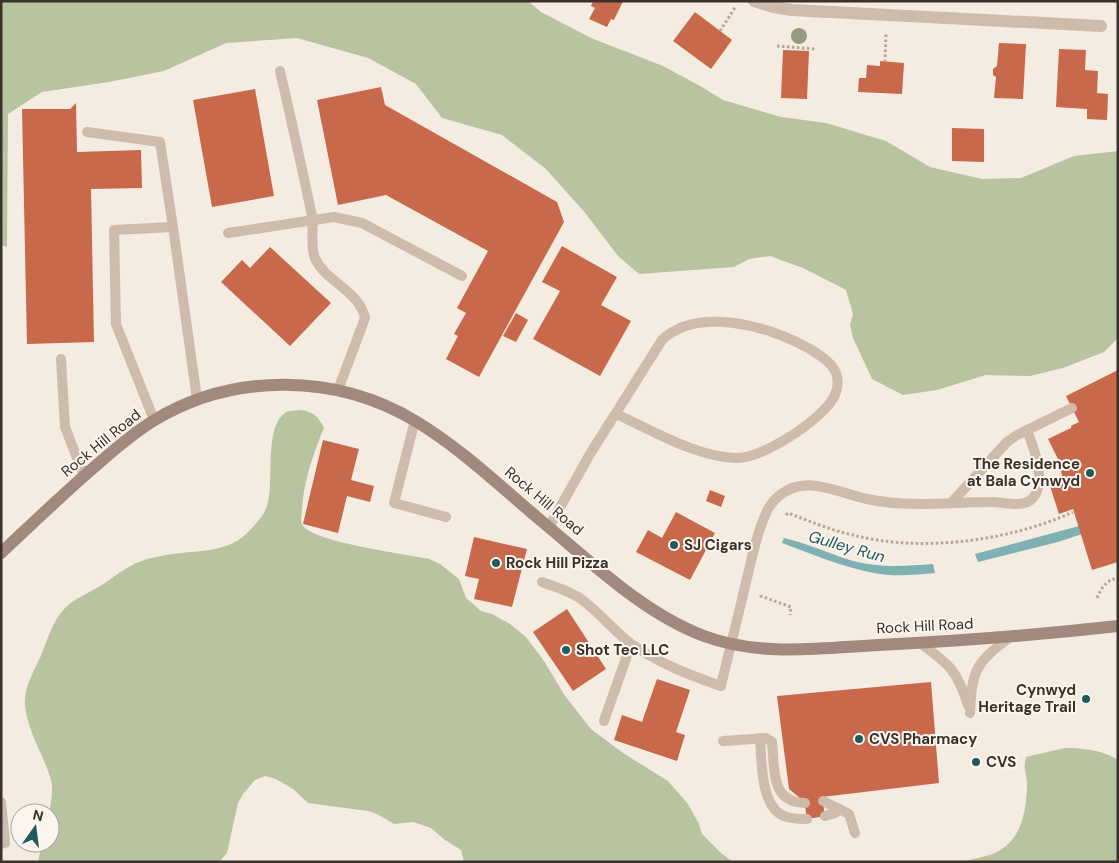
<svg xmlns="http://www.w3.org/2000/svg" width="1119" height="863" viewBox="0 0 1119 863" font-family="'DM Sans',sans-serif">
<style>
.green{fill:#b8c4a0}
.water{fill:#7fb0b2}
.building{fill:#c8694b}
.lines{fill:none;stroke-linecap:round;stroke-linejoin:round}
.path{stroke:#b9a596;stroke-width:3;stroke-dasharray:2.5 2.5;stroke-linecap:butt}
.service{stroke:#cdbbac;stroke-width:10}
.minor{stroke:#cdbbac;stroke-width:12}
.secondary{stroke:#a18a7d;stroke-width:12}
.tree{fill:#969b7f}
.poi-dot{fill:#1f5a5e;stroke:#fbf5ee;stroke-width:2}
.labels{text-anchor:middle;stroke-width:4;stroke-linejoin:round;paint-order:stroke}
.street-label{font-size:15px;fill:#3b302b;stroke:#fbf5ee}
.poi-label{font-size:15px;font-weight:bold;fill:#3b302b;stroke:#fbf5ee;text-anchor:start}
.water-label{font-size:16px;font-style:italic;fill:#1f5a5e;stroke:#fbf5ee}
</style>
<rect width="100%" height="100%" fill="#f4ebe1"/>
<g class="green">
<polygon points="1,1 528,1 541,12 591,38 663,66 702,87 723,100 781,117 826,123 886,141 930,167 982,179 1021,178 1074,156 1118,151 1118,338 1104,352 1063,368 1030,376 986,375 937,390 903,395 872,379 853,338 850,325 853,314 846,290 803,268 770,256 749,259 734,267 639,274 618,256 586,214 546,169 502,135 442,118 416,84 368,58 297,38 226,43 164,71 109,82 42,92 8,114 7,247 1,245"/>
<path d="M301,410C314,412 318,416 324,428C313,454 304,480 302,509C302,513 300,520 302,524C309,542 407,554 429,559L440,564L459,579L466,598L481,611L492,614L510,624L526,637L544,661L565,696L591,729L623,753L668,781L688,804L699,824L702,834L721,853L733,862H464L461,850L445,840L431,828L413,822L394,824L377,814L368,811L308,803L293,789L276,779L265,776L255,780L243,794L238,803L227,853L219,862H38L42,843H50C50,833 49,822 50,813C50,801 54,793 51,780C44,755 27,731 25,705C24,687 33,673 40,658C47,641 52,622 65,608C75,598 89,593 100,586C110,580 119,572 129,567C138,561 150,558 161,556C193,549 229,556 252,528C258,521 264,515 267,506C275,482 263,427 286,412C290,410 297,411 301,410Z"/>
<path d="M1065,748C1083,748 1103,750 1118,760V862H961C972,859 985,857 995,853C1021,841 1026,813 1027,787C1028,775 1022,770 1026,757Z"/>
</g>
<g class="water">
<polygon points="1079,526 1082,534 1058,542 978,562 975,554"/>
<path d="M784,538C807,543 830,554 853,561C879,568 907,566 933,564L935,573C916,575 893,577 874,573C842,567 812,554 782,543Z"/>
</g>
<g class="building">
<polygon points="593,1 623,1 614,20 611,19 607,27 589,19 595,8 591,6"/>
<polygon points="695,12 732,40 711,69 673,41"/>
<polygon points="999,43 1026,44 1023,99 994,98 996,77 993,75 993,69 997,66"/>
<polygon points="1059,49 1086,50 1085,70 1098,71 1097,93 1108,94 1107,120 1087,119 1087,109 1056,107"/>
<polygon points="783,50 809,51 807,99 781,98"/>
<polygon points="880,61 904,63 902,94 858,92 859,78 866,78 867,65 880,66"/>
<polygon points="381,87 385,105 557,202 564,222 479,377 446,359 458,336 454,334 466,313 457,308 488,251 386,195 338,205 317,100"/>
<polygon points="255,89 274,196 212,207 193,100"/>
<polygon points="76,103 77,152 141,150 142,188 91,189 94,342 27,344 22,109 70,109"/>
<polygon points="952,128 984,129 984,162 952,161"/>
<polygon points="562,246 617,277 601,305 631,321 600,376 533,339 560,291 542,282"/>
<polygon points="270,247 331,303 290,346 221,282 242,260 250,268"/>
<polygon points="516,313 528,320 516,342 503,336"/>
<polygon points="1118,370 1118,562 1092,570 1073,509 1059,514 1049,483 1063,479 1060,468 1062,467 1048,439 1071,428 1071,426 1079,422 1066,396"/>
<polygon points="323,440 359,449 351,480 374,486 370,502 347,496 338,533 303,524"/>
<polygon points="710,490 725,496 721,507 706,501"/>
<polygon points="676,512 715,533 690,580 636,552 648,530 662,538"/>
<polygon points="474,537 527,549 512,607 474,599 479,579 465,576"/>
<polygon points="567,609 606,669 573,691 533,632"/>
<polygon points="657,679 690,690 676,732 685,735 677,761 614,740 622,715 642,722"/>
<polygon points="931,682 939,783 822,797 825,816 807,819 804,799 801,799 789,789 777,696"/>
</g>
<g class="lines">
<g class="path">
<polyline points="720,31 736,6"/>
<polyline points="777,46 815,49"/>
<polyline points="885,62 886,33"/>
<path d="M786,515L788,513C809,521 830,530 853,535C921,553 1009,541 1073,512"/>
<polyline points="761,595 761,596 791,607 790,615"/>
<path d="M1097,598C1102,587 1106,580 1118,578"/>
</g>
<g class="service">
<path d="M280,71C291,119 302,168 312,216C314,228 310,248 315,258C325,282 359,290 365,318L338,390"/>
<polyline points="87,132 160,142 173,227 114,230 116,324 154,420"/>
<polyline points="173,227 197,399"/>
<polyline points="228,233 334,217 362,223 462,276"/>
<polyline points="61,359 65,427 84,476"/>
<polyline points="415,420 394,503 446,517"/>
<polyline points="952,502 1007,442 1017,435 1072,408"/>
<path d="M549,527L590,454L662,340C697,306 770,326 808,348C818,354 834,363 837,376C841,395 826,409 813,420C796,434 758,459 736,458C696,457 652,430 616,414"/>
<path d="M542,582C555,587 570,591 581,599C599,612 613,630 630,643C658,663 689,675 721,686C729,651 738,617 746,582C752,558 757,531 768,509C771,504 775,499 780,495C806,474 839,493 867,499C909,508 950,502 992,502C1004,502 1023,508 1032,499C1048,483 1033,446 1027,430"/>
<path d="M920,643C949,664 957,670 968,705"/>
<path d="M970,713C972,671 975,663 1009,638"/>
<polyline points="604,721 631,644"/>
<path d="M760,738C762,761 760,806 784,816C791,819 799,819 807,819"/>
<path d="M723,741L766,738L772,742C775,769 770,802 805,803"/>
<polyline points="823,801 849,814 855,833"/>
<polyline points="1,802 5,843 1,844"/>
<polyline points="825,816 835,813 839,809"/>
</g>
<polyline class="minor" points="754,1 773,7 792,10 1101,26"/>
<path class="secondary" d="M1,553C33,523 65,492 99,463C116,448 134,433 153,421C233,372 337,373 417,422C463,450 503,489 545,524C593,564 645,614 704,636C760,657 821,648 879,645C959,641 1038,635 1118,626"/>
</g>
<circle class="tree" cx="799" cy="36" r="8"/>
<g class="poi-dot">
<circle cx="1090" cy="473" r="5"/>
<circle cx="674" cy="545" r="5"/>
<circle cx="496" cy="563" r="5"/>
<circle cx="566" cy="650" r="5"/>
<circle cx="1086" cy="699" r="5"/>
<circle cx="859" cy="739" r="5"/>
<circle cx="976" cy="762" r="5"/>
</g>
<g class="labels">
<g class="street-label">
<text transform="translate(101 443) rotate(-39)" y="5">Rock Hill Road</text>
<text transform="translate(544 501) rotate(40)" y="5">Rock Hill Road</text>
<text transform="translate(925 626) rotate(-3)" y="5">Rock Hill Road</text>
</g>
<g class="poi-label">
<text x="1080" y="469" text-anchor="end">The Residence<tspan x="1080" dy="17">at Bala Cynwyd</tspan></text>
<text x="684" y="550">SJ Cigars</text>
<text x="506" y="568">Rock Hill Pizza</text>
<text x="576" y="655">Shot Tec LLC</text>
<text x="1076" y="695" text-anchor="end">Cynwyd<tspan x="1076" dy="17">Heritage Trail</tspan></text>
<text x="869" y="744">CVS Pharmacy</text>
<text x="986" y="767">CVS</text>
</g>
<g class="water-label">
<text transform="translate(847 546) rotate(16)" y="6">Gulley Run</text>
</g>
</g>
<rect width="1119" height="863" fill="none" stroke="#3b302b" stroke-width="5"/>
<g transform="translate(35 828) rotate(14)"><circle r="24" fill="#fbf5ee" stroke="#aea6a0"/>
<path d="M0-4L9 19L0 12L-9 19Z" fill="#1f5a5e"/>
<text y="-8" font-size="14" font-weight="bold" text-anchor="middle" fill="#3b302b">N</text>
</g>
</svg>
